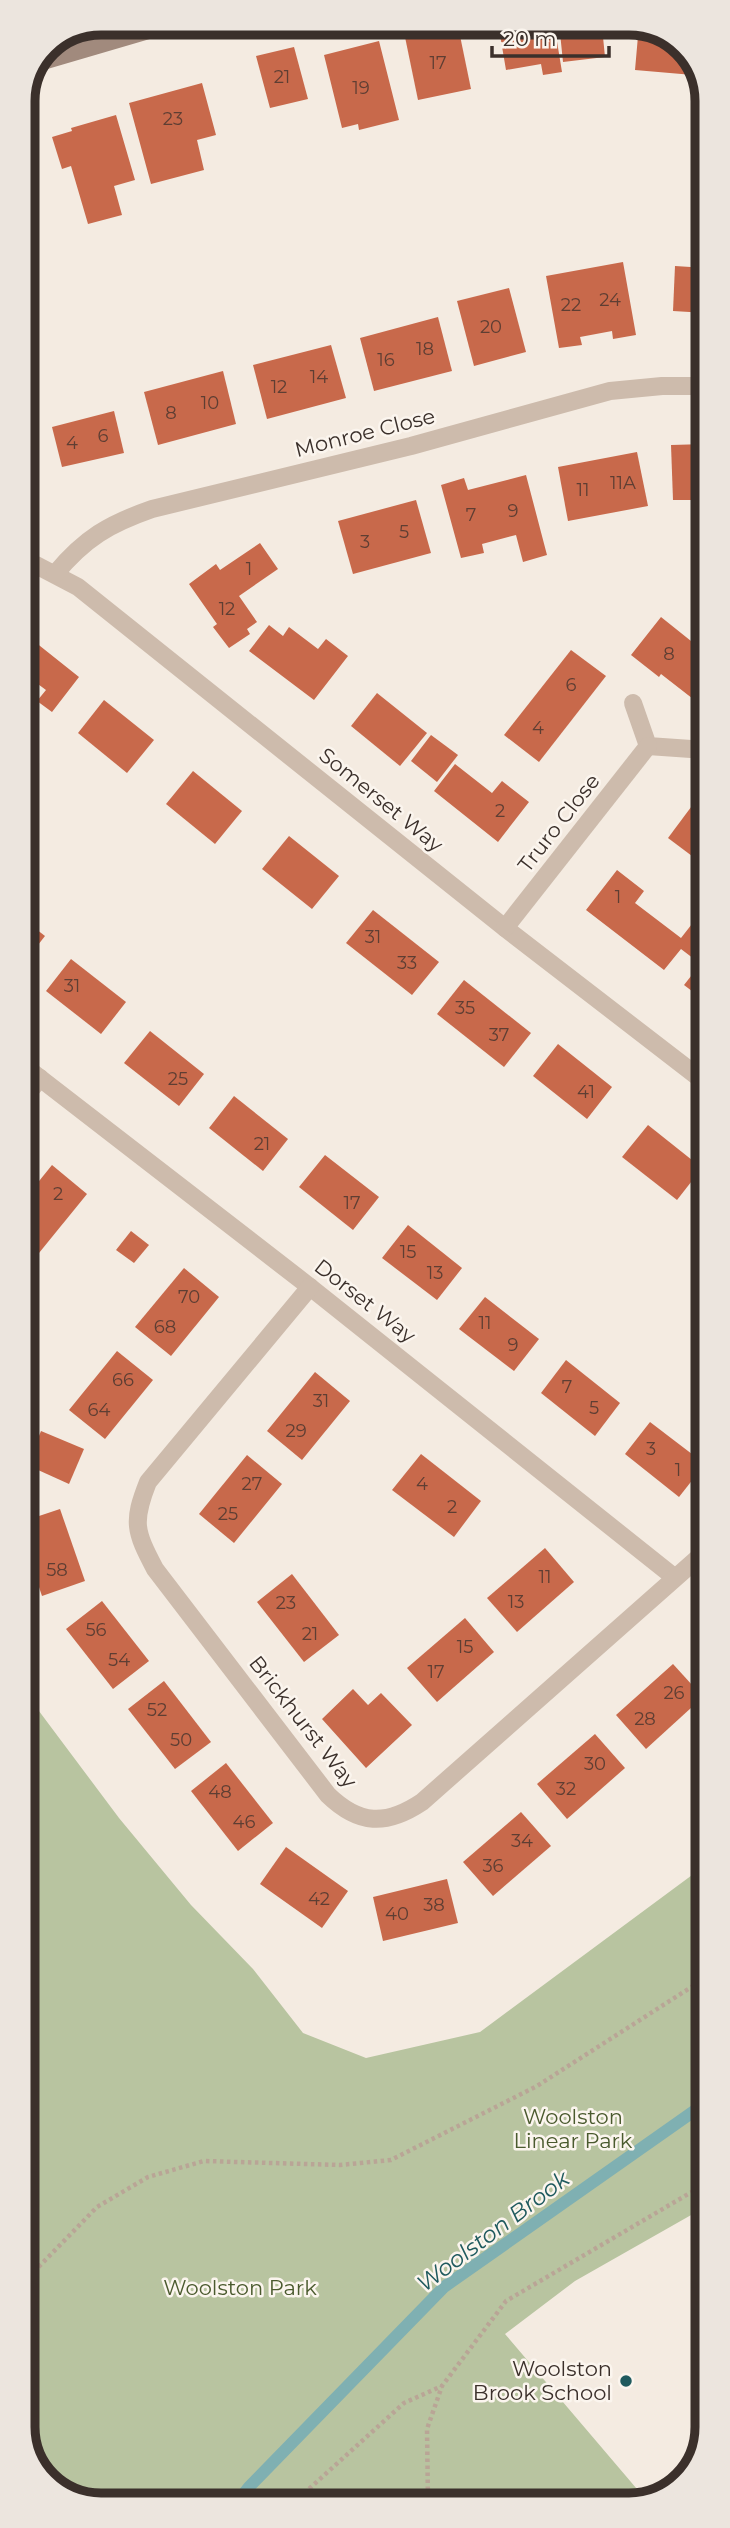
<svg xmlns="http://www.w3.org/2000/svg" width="730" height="2528" viewBox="0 0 730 2528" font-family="Montserrat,sans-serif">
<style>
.green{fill:#b8c4a0}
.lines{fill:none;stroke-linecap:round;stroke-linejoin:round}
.stream{stroke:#7fb0b2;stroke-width:12}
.building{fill:#c8694b}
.path{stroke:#b9a596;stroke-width:4.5;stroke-dasharray:3.5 3.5;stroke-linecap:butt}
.street{stroke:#cdbbac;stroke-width:18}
.secondary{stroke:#a18a7d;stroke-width:18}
.poi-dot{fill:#1f5a5e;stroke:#fbf5ee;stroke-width:2.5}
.labels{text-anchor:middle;stroke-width:5;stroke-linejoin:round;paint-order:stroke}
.number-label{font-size:18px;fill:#5e3e33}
.street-label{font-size:21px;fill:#3b302b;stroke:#fbf5ee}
.park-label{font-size:21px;fill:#4a5a2e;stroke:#fbf5ee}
.poi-label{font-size:21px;fill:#3b302b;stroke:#fbf5ee;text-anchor:end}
.water-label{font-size:23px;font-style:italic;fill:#1f5a5e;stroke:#fbf5ee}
.rim{fill:none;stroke:#3b302b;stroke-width:9}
</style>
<rect width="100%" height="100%" fill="#f4ebe1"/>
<polygon class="green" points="24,1691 119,1818 191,1905 253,1969 303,2033 366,2058 480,2032 707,1864 707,2206 575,2281 505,2334 648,2502 645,2504 95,2505 50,2486 24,2443"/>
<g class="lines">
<polyline class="stream" points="235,2505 249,2487 444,2287 707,2102"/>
</g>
<g class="building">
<polygon points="498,23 554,23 562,72 543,75 541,64 506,70"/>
<polygon points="559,23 614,23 602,27 605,57 563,62"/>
<polygon points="458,26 471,89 418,100 405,37"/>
<polygon points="653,30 681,42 693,64 693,75 635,70 638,36 652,37"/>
<polygon points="379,41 399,120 359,130 358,124 342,128 324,55"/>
<polygon points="294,47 308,99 270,108 256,56"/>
<polygon points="202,83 216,135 197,140 204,170 151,184 129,103"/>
<polygon points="116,115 135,180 114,186 122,215 88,224 71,166 62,169 52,137 72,131 71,128"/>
<polygon points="23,143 38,190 23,194"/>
<polygon points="623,262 636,335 613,339 612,331 580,337 582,345 559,348 546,276"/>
<polygon points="675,266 706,268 706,313 673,311"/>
<polygon points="509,288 526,352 474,366 457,301"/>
<polygon points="438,317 452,371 374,391 360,338"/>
<polygon points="331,345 346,398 267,419 253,365"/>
<polygon points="223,371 236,424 158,445 144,392"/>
<polygon points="114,411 124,453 62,467 52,427"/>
<polygon points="706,444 706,500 673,500 671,445"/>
<polygon points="637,452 648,506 568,521 558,467"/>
<polygon points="526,475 547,555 523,562 516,535 482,544 484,553 461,558 441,485 464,478 468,490"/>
<polygon points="416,500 431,553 353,574 338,521"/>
<polygon points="260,543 278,569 239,596 257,622 247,629 250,634 229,648 213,627 217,624 189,584 216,564 220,570"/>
<polygon points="661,617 706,653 706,709 661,674 659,677 631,655"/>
<polygon points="269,625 283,636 289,627 318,649 326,639 348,656 314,700 249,651"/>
<polygon points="23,626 33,634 30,638 79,677 52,712 37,701 46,690 23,673"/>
<polygon points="571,650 606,676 539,762 504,735"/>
<polygon points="377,693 427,733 400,766 351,726"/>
<polygon points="104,700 154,740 127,773 78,733"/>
<polygon points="431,735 458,755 437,782 411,761"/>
<polygon points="455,764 492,793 502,781 529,802 498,842 434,791"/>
<polygon points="193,771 242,811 215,844 166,804"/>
<polygon points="706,787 706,861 704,865 668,838"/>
<polygon points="289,836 339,876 312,909 262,869"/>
<polygon points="617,870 644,891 635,903 681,938 706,906 706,951 698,962 681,949 664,970 586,910"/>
<polygon points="373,910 439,962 412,995 346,943"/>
<polygon points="23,919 45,936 23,964"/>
<polygon points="706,957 706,991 701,998 684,985"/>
<polygon points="71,959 126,1002 101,1034 46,991"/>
<polygon points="464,980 531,1033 504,1067 437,1014"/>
<polygon points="150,1031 204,1074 179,1106 124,1063"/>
<polygon points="558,1044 612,1087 587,1119 533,1076"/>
<polygon points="234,1096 288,1139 263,1171 209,1128"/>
<polygon points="648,1125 702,1168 677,1200 622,1157"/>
<polygon points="325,1155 379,1197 353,1230 299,1187"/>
<polygon points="52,1165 87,1194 39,1253 24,1240 23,1201"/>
<polygon points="408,1225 462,1268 437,1300 382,1258"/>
<polygon points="131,1231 149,1245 134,1263 116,1250"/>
<polygon points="184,1268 219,1297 171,1356 135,1327"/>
<polygon points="485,1297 539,1339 514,1371 459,1329"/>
<polygon points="117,1351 153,1380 105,1439 69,1410"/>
<polygon points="566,1360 620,1403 595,1436 541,1393"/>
<polygon points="315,1372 350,1401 302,1460 267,1431"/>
<polygon points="650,1422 705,1464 679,1497 625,1454"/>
<polygon points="41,1431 84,1449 69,1484 27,1465"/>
<polygon points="421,1454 481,1501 454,1537 392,1490"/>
<polygon points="247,1455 282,1484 234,1543 199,1514"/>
<polygon points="60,1509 85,1581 42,1596 24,1543 24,1521"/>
<polygon points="545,1548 574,1582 517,1632 487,1598"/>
<polygon points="292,1574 339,1635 304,1662 257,1602"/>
<polygon points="102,1601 149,1661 113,1689 66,1629"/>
<polygon points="465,1618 494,1652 437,1702 407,1668"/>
<polygon points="673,1664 703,1697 646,1749 616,1715"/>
<polygon points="164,1681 211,1742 175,1769 128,1709"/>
<polygon points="353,1689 368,1705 381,1693 412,1725 366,1768 322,1719"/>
<polygon points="595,1734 625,1768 567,1819 537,1784"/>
<polygon points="226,1763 273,1823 238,1851 191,1791"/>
<polygon points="521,1812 551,1846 493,1896 463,1862"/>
<polygon points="286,1847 348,1891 322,1928 260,1884"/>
<polygon points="447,1879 458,1923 383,1941 373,1897"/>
</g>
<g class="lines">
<g class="path">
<polyline points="24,2282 97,2207 148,2177 204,2161 340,2165 391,2160 537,2086 707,1977"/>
<polyline points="428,2504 427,2429 442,2386 506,2301 707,2183"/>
<polyline points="296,2505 310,2488 404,2403 442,2386"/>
</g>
<g class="street">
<polyline points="23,561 36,565 78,587 505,928 706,1083"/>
<path d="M55,574C85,538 109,524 152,509L411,446L610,391L662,386H706"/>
<polyline points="633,703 648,746 691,749"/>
<polyline points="505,928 648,746"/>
<polyline points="23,1065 310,1287 674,1577"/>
<polyline points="23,1099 40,1078"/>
<path d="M310,1287L148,1482C132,1522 135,1531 155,1569L328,1795C359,1825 386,1826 422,1802L707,1550"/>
</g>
<polyline class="secondary" points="39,62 172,23"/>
</g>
<circle class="poi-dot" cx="626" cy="2381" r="7"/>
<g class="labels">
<g class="number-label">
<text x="438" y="69">17</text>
<text x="282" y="83">21</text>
<text x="361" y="94">19</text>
<text x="173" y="125">23</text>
<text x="610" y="306">24</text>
<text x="571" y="311">22</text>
<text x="491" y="333">20</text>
<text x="425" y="355">18</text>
<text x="386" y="366">16</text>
<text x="319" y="383">14</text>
<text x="279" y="393">12</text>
<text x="210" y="409">10</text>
<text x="171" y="419">8</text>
<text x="103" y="442">6</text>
<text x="72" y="449">4</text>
<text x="623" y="489">11A</text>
<text x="583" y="496">11</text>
<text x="513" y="517">9</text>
<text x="471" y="521">7</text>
<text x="404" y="538">5</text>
<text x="365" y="548">3</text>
<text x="249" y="575">1</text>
<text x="227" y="615">12</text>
<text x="669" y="660">8</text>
<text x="571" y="691">6</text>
<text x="538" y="734">4</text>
<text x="500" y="817">2</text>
<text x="618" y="903">1</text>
<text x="373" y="943">31</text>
<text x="407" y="969">33</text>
<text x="72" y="992">31</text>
<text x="465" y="1014">35</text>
<text x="499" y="1041">37</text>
<text x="178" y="1085">25</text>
<text x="586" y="1098">41</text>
<text x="262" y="1150">21</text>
<text x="58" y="1200">2</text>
<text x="352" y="1209">17</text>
<text x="408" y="1258">15</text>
<text x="435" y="1279">13</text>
<text x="189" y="1303">70</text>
<text x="485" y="1329">11</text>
<text x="165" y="1333">68</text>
<text x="513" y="1351">9</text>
<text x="123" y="1386">66</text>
<text x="567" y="1393">7</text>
<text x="321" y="1407">31</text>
<text x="594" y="1414">5</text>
<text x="99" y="1416">64</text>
<text x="296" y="1437">29</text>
<text x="651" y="1455">3</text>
<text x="678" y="1476">1</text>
<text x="252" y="1490">27</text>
<text x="422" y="1490">4</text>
<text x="452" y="1513">2</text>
<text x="228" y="1520">25</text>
<text x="57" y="1576">58</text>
<text x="545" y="1583">11</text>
<text x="516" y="1608">13</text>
<text x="286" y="1609">23</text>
<text x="96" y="1636">56</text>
<text x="310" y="1640">21</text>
<text x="465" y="1653">15</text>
<text x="119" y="1666">54</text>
<text x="436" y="1678">17</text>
<text x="674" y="1699">26</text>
<text x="157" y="1716">52</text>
<text x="645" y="1725">28</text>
<text x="181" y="1746">50</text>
<text x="595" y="1770">30</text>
<text x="566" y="1795">32</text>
<text x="220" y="1798">48</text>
<text x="244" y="1828">46</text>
<text x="522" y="1847">34</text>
<text x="493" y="1872">36</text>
<text x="319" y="1905">42</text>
<text x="434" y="1911">38</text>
<text x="397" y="1920">40</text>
</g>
<g class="street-label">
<text transform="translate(365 433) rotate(-14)" y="7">Monroe Close</text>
<text transform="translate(381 800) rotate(39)" y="7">Somerset Way</text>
<text transform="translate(559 823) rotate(-52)" y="7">Truro Close</text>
<text transform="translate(365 1301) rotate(38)" y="7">Dorset Way</text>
<text transform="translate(303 1722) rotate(52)" y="7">Brickhurst Way</text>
</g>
<g class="park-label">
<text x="573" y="2124">Woolston<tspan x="573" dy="24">Linear Park</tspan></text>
<text x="240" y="2295">Woolston Park</text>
</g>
<g class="poi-label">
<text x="612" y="2376">Woolston<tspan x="612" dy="24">Brook School</tspan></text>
</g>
<g class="water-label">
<text transform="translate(493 2231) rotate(-37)" y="8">Woolston Brook</text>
</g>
</g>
<path d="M0 0H730V2528H0ZM101 35H629A66 66 0 0 1 695 101V2427A66 66 0 0 1 629 2493H101A66 66 0 0 1 35 2427V101A66 66 0 0 1 101 35Z" fill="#ece5de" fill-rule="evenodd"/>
<path class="rim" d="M101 35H629A66 66 0 0 1 695 101V2427A66 66 0 0 1 629 2493H101A66 66 0 0 1 35 2427V101A66 66 0 0 1 101 35Z"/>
<path d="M492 46v10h117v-10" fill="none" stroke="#3b302b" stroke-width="3.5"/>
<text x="503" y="46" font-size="21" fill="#3b302b" stroke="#fbf5ee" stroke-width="5" paint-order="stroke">20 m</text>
</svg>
